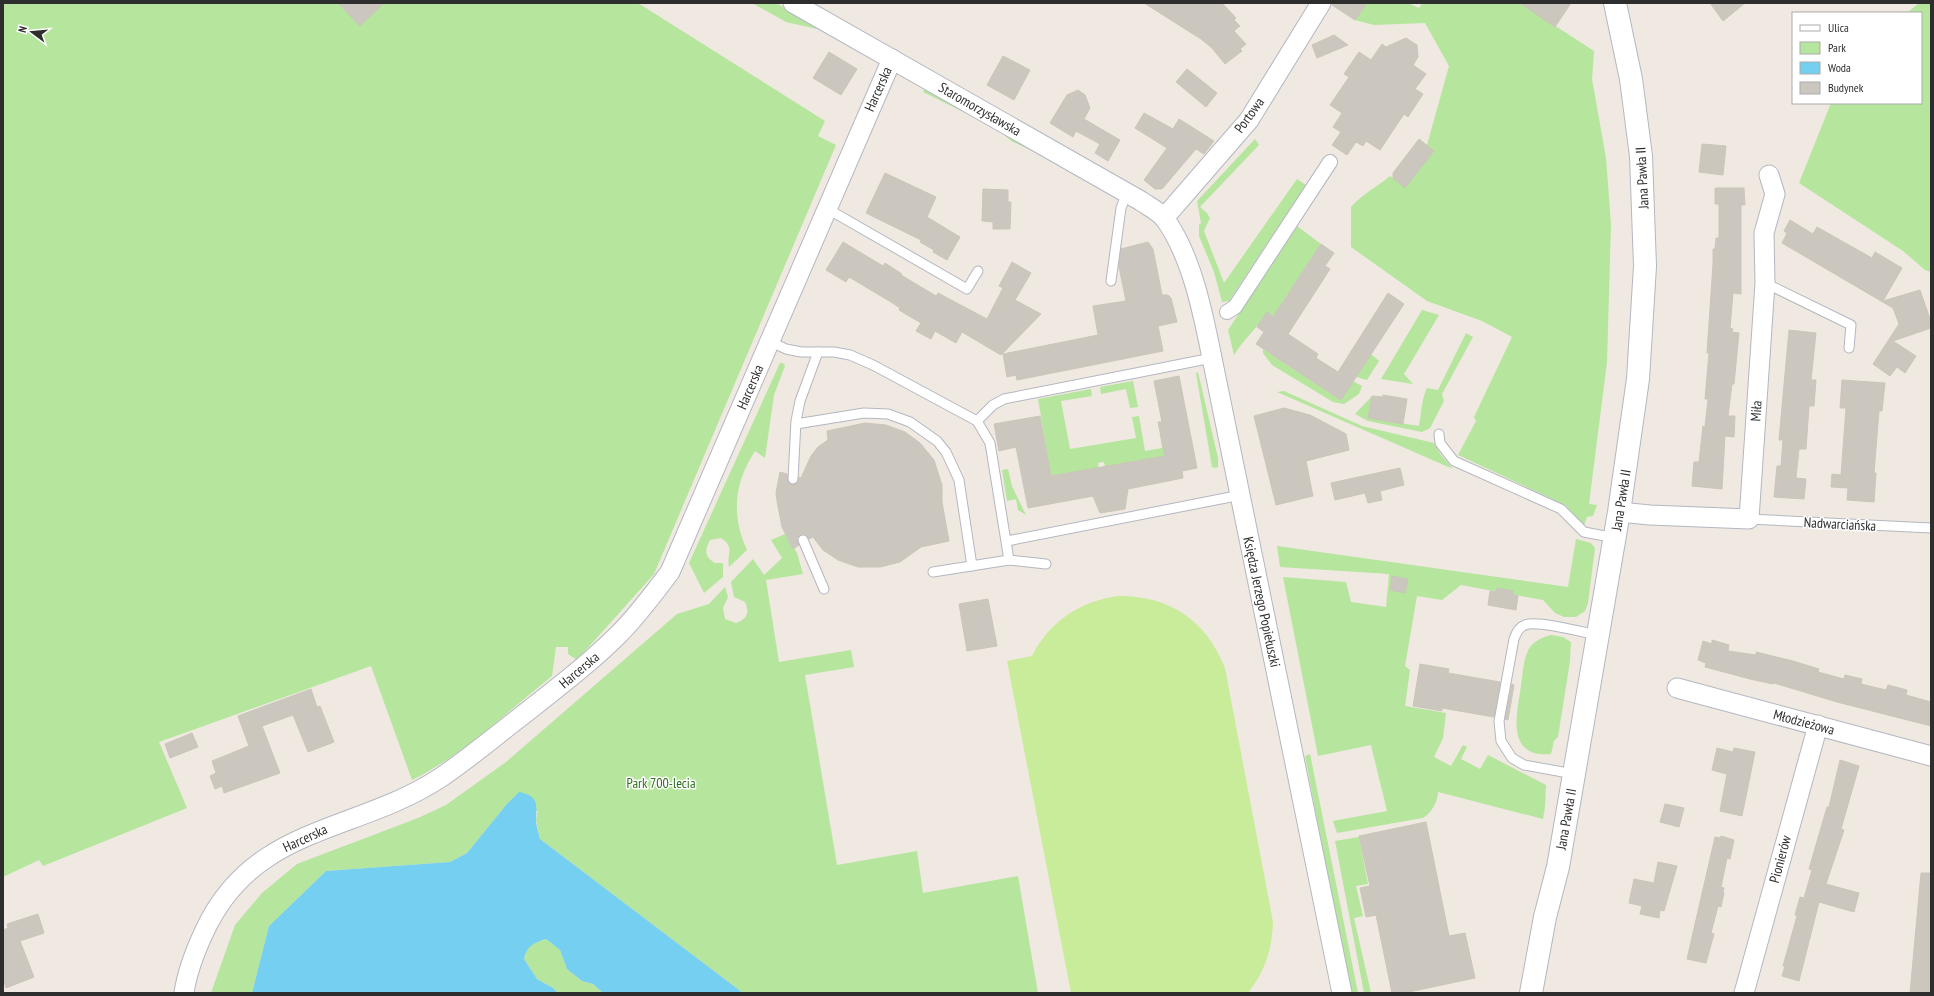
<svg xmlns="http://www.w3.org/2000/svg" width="1934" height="996" viewBox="0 0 1934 996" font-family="'PT Sans Narrow',sans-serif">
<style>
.green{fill:#b6e59e}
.pitch{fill:#c9ec9a}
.water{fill:#75cff0}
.building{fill:#cbc7bf;stroke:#cbc5ba}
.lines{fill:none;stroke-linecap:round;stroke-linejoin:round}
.service-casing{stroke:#b4b7c1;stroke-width:11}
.pedestrian-casing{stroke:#b4b7c1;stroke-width:16}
.minor-casing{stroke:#b4b7c1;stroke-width:21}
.secondary-casing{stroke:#b4b7c1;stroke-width:24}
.service{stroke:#fff;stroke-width:9}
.pedestrian{stroke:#fff;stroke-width:14}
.minor{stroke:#fff;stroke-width:19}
.secondary{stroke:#fff;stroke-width:22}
.labels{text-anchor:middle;stroke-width:3;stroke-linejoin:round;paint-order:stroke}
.street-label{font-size:14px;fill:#2e2e2e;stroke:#fff}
.park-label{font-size:14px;fill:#2c6e1b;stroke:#fff}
</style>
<rect width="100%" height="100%" fill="#efe9e1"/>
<g class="green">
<path d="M3,3H638L825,121L818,136L836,145L654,574L577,660L568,654V647H556L552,676C507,712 463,755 412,780L371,666L159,742L187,808L43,866L39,860L3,877Z"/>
<polygon points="752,3 776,3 826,31 786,22"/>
<path d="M1367,3H1408L1419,8L1422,3H1520L1594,51L1592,79L1606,158L1611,225L1607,362L1589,504L1597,505L1593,516L1587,517L1584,525L1565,505L1458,455L1476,421L1474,417L1512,337L1482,321L1427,301L1351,247V207C1362,194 1377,187 1390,176L1405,187L1434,151L1427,145L1449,66L1425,23L1374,25L1355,20Z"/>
<polygon points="1919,3 1931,3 1931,272 1925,270 1903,251 1799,183 1831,103 1921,103 1921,13 1907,13"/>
<polygon points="926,87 1036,149 1037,153 1011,141 998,129 923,92"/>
<polygon points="1255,139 1259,145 1200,207 1207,213 1210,218 1204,231 1224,283 1297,179 1306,185 1229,301 1222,302 1214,272 1199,236 1199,225 1201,223 1197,201"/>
<path d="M1297,226L1321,244L1273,317L1267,313C1257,328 1244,339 1234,355L1228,330Z"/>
<polygon points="1422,310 1439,315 1404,374 1413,384 1381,379"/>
<path d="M1466,333L1473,337L1442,394L1444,401L1430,428L1422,432L1368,421L1355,414L1372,396L1368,418L1419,426C1421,415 1422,397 1427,388L1438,390Z"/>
<polygon points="1263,349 1341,400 1353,381 1362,386 1359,394 1344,404 1333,402 1272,365 1263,353"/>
<polygon points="1371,354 1379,361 1367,380 1356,377"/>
<path d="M780,363H783L785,366L774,395L765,458L755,451C734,483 731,515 747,550L729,567C726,553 736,548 721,538L710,540C704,551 705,557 715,563H723V577L704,593L689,563Z"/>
<polygon points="1198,372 1218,458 1218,467 1215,468 1212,467 1196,373"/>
<polygon points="1133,381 1138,407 1130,408 1126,389 1101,394 1100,387"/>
<polygon points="1091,389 1092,396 1061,401 1070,449 1136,438 1132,417 1139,416 1145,451 1162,448 1160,434 1166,433 1170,455 1105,467 1104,462 1098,463 1099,468 1051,476 1038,399"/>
<polygon points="1284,391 1362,426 1434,443 1441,455 1453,469 1277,392"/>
<polygon points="1008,469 1012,486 1026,515 1018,510 1016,499 1007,501 1002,470"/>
<path d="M785,534L797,553L803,574L766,580L779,662L851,650L854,667L805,675L837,865L917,851L923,893L1018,876L1038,993H743L540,839L536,820L538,811L506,805L467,853L450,862L326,871L269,926L252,993H211L235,925L262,893L297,864L418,818L446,805L506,762L677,614L709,604L725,587L728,597L723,608L725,619L736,623C747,619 750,613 745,602L734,597L731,582L753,559L764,575L782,558L771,540Z"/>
<path d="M1576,539L1591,543L1595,548L1588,603L1585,611L1576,617H1564L1555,613L1543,600L1461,585L1442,600L1417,596L1405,666L1410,670L1405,706L1446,713L1443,738L1434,757L1451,766L1463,745L1467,747L1461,759L1480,769L1488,755L1546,785L1545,807L1543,819L1438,792C1438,801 1431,814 1423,818L1337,833L1333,821L1387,811L1371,745L1318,756L1283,577L1346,582L1351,602L1386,607L1389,574L1280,567L1277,546L1568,587Z"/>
<path d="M1551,635L1563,637L1571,642L1570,661L1558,737L1554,741L1551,754C1505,758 1517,714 1521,686C1523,674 1523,658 1530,647C1536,640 1543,637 1551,635Z"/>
<polygon points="1310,754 1358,993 1350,993 1305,756"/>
<polygon points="1359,837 1368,884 1356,886 1363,916 1354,918 1371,993 1364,993 1335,841"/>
<path d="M546,939L560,950L567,969L582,981L593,984L603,993H558L553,988L537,979L524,959C528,944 532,943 546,939Z"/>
</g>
<path class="pitch" d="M1119,596C1170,596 1206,620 1225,668L1273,922C1272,949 1265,972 1248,993H1071L1007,661L1032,656C1050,621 1080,601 1119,596Z"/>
<path class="water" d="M519,792C538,796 537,803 536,820C536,826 539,833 540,839L743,993H603L593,984L582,981L567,969L560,950L546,939C533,943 527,946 524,959L537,979L553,988L558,993H252L269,926L326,871L450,862L467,853L506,805Z"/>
<g class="building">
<polygon points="338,3 384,3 360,26"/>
<polygon points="1144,3 1222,3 1236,18 1234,20 1240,26 1234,31 1246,44 1240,49 1242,51 1225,64 1212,48 1201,39"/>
<polygon points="1332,3 1367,3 1355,20 1332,5"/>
<polygon points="1520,3 1571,3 1555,27"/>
<polygon points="1710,3 1745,3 1723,21"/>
<polygon points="1334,35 1348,45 1317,58 1312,45"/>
<polygon points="1406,38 1417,45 1418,57 1413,65 1426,74 1415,89 1423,94 1408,117 1404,114 1380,150 1366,141 1363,146 1356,142 1347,155 1332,145 1341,132 1333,127 1342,113 1330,105 1349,77 1344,74 1359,52 1371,60 1382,44 1386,47"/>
<polygon points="829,52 857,69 841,95 813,78"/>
<polygon points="1003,56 1030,70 1014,100 987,85"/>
<polygon points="1187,69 1217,93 1206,107 1176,82"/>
<polygon points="1078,90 1085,95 1090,108 1084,119 1120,140 1108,161 1095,153 1100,144 1076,131 1073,137 1050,123 1067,95"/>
<polygon points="1144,113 1173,129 1179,119 1214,141 1204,154 1196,149 1162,189 1155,189 1144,180 1167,148 1135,128"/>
<polygon points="1419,139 1434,151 1405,188 1393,178 1393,173"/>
<polygon points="1702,144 1726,146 1723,175 1699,172"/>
<polygon points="885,173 936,197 927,217 960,237 947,260 933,252 934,250 920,242 921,240 866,213"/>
<polygon points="1715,188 1744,188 1745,205 1741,205 1741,294 1733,293 1730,328 1733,329 1732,332 1739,333 1734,384 1732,384 1728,416 1735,416 1734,437 1725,436 1722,489 1692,486 1694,462 1699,462 1703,426 1705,427 1708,399 1705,399 1709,353 1707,353 1713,264 1713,249 1715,249 1716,238 1719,238 1719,204 1715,204"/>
<polygon points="983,189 1008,190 1008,202 1011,202 1010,229 993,229 993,222 982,221"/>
<polygon points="1790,220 1813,234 1817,227 1872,258 1875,252 1902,268 1883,301 1920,290 1931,322 1931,328 1893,341 1916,356 1905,373 1897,367 1890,376 1873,364 1899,324 1893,308 1782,243 1787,233 1784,231"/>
<polygon points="843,242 883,266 885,263 902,274 901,275 936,296 938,293 987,319 1003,288 999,286 1012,262 1031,273 1015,300 1041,314 1001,355 962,332 956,343 935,331 931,339 916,331 921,323 899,310 900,308 891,302 849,277 846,282 826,270"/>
<polygon points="1148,242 1153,249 1162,295 1168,295 1171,298 1177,322 1158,326 1163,351 1017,380 1016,375 1007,377 1003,354 1098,335 1093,306 1126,301 1119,267 1121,249"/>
<polygon points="1321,244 1334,253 1325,266 1330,269 1288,334 1318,354 1316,358 1338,372 1388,293 1404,304 1341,400 1256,344 1264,332 1257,327 1267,312 1273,317"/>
<polygon points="1789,330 1816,333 1811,380 1816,380 1814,406 1809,406 1806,449 1799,449 1796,478 1806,479 1804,499 1774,497 1777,466 1781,466 1783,440 1779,440"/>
<polygon points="1179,376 1197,468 1182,471 1183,478 1128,489 1125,509 1100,513 1093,496 1028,508 1016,447 999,451 994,424 1040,416 1051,476 1165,456 1158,422 1162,422 1154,381"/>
<polygon points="1842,380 1885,383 1882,411 1879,411 1874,473 1876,473 1874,502 1847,500 1848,488 1831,487 1832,474 1841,475 1846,408 1840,408"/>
<polygon points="1383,395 1407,399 1403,424 1368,418 1372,396 1383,397"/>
<polygon points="1284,408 1310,415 1346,434 1349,450 1306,461 1313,496 1276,505 1254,416"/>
<polygon points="865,423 886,425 905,432 920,443 934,460 942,485 942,502 949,541 921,547 900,562 880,567 858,567 838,560 823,550 813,537 809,539 804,534 798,537 799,545 793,549 782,527 777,501 776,493 780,472 787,474 788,481 789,484 796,484 799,477 801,478 811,456 818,447 828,440 827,431"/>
<polygon points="1400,468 1404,485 1380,491 1382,500 1368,503 1365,493 1335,500 1331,483"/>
<polygon points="1392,576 1408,579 1405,593 1390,590"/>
<polygon points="1497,588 1513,591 1513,595 1518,596 1516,610 1488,605 1490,591 1496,592"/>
<polygon points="988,599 997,646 967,651 959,604"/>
<polygon points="1712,640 1729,645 1728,651 1756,655 1756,652 1793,661 1819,669 1818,672 1844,679 1845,675 1862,679 1861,684 1886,690 1888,685 1907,690 1906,695 1931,702 1931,726 1837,702 1774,683 1773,684 1750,679 1705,667 1706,663 1698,660 1703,641 1712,644"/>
<polygon points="1420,664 1449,669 1448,673 1500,682 1494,717 1442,708 1442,711 1413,706"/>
<polygon points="1512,684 1514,685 1508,720 1505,719"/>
<polygon points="311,689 317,707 320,706 334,742 308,752 293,715 262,726 280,773 224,793 222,786 215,789 210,776 216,773 212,761 249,746 238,716"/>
<polygon points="192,733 198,747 170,758 165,744"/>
<polygon points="1717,748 1733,752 1734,748 1755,752 1742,816 1720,811 1727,774 1712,770"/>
<polygon points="1840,760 1859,766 1841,829 1844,830 1826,884 1859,893 1854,912 1819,902 1799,981 1782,976 1785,966 1783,966 1797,916 1795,915 1800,897 1804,898 1812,870 1809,869 1827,807 1829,807"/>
<polygon points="1665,804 1684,808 1679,827 1660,822"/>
<polygon points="1426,822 1449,936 1465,933 1475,978 1404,993 1392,993 1376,915 1366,917 1360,888 1370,886 1359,836"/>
<polygon points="1721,836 1734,840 1730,859 1727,858 1721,887 1724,888 1723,893 1724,893 1721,907 1718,906 1711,933 1714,934 1706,963 1687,959 1715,837 1720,838"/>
<polygon points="1658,862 1677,866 1664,911 1660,910 1659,918 1640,914 1642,906 1629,903 1634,879 1654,883"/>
<polygon points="1921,873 1931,873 1931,993 1910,993"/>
<polygon points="38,914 44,933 20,941 34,977 6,988 3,979 3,930 8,928 7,924"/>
</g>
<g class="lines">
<g class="service-casing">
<g id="service">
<polyline points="826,208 967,289 978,271"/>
<polyline points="1111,281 1121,208 1127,193"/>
<polyline points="1765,283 1851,325 1849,348"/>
<polyline points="769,341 786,349 801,352 834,352 850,355 873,365 977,421 990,443 1009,560"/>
<polyline points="977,421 993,405 1004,399 1212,358"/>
<polyline points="796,424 864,413 888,414 910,422 937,441 946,452 959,480 972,566"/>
<polyline points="1439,434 1440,443 1454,461 1561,509 1584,532 1615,538"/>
<polyline points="793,479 796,421 800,401 818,352"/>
<polyline points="1749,519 1931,528"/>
<polyline points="803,540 824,589"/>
<polyline points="1007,541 1241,495"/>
<polyline points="933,572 1009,560 1046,564"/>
<path d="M1574,774L1524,765L1512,758L1501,741L1499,721L1514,639C1516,633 1519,627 1525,625C1536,620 1583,632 1597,635"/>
</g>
</g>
<g class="pedestrian-casing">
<polyline id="pedestrian" points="1227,312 1235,307 1330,162"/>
</g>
<g class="minor-casing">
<g id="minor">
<path d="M793,3L1141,201C1148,206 1160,212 1165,219C1192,257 1203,313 1212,358L1342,993"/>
<polyline points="1164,218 1249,120 1321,3"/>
<polyline points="1619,512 1650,515 1749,519 1765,283 1764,233 1775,194 1769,175"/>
<polyline points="1677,688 1931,756"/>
<path d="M184,993C187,972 196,949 205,930C254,825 356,833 440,778C467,760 493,738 519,718C553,691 588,665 619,634C638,615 654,593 670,572L892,59"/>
<polyline points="1744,993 1818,725"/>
</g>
</g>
<g class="secondary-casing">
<polyline id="secondary" points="1531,993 1545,917 1558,867 1574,774 1619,512 1638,379 1645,266 1641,156 1631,79 1615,3"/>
</g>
<use href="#service" class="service"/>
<use href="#pedestrian" class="pedestrian"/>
<use href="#minor" class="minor"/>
<use href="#secondary" class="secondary"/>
</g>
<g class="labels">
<g class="street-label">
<text transform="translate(878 89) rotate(-66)" y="5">Harcerska</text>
<text transform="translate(980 109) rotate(30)" y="5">Staromorzysławska</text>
<text transform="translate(1249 115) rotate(-54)" y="5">Portowa</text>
<text transform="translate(1642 178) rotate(-93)" y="5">Jana Pawła II</text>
<text transform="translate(750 387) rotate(-67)" y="5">Harcerska</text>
<text transform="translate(1756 411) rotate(-86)" y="5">Miła</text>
<text transform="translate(1621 500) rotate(-81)" y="5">Jana Pawła II</text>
<text transform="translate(1840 524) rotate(3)" y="5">Nadwarciańska</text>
<text transform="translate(1262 602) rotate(78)" y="5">Księdza Jerzego Popiełuszki</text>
<text transform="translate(579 670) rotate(-40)" y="5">Harcerska</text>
<text transform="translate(1804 722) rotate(15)" y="5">Młodzieżowa</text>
<text transform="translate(1566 819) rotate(-80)" y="5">Jana Pawła II</text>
<text transform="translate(305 838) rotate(-25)" y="5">Harcerska</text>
<text transform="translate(1780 859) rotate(-75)" y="5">Pionierów</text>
</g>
<g class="park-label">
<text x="661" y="788">Park 700-lecia</text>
</g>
</g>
<rect width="1934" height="996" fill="none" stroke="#2e2e2e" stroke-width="8"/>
<rect x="1792" y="12" width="130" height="92" fill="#ffffff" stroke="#ababab"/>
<rect x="1800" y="25" width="20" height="6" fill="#ffffff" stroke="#ababab"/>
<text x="1828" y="32" font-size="12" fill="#2e2e2e">Ulica</text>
<rect x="1800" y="42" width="20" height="12" fill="#b6e59e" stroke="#ababab"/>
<text x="1828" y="52" font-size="12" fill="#2e2e2e">Park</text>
<rect x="1800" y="62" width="20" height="12" fill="#75cff0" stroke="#ababab"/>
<text x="1828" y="72" font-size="12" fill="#2e2e2e">Woda</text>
<rect x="1800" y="82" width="20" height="12" fill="#cbc7bf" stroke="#ababab"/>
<text x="1828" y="92" font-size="12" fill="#2e2e2e">Budynek</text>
<g transform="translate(32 32) rotate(286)" stroke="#ffffff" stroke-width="3" paint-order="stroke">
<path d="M0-3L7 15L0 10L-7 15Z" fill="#2e2e2e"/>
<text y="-6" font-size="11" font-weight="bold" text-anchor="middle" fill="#2e2e2e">N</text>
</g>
</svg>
